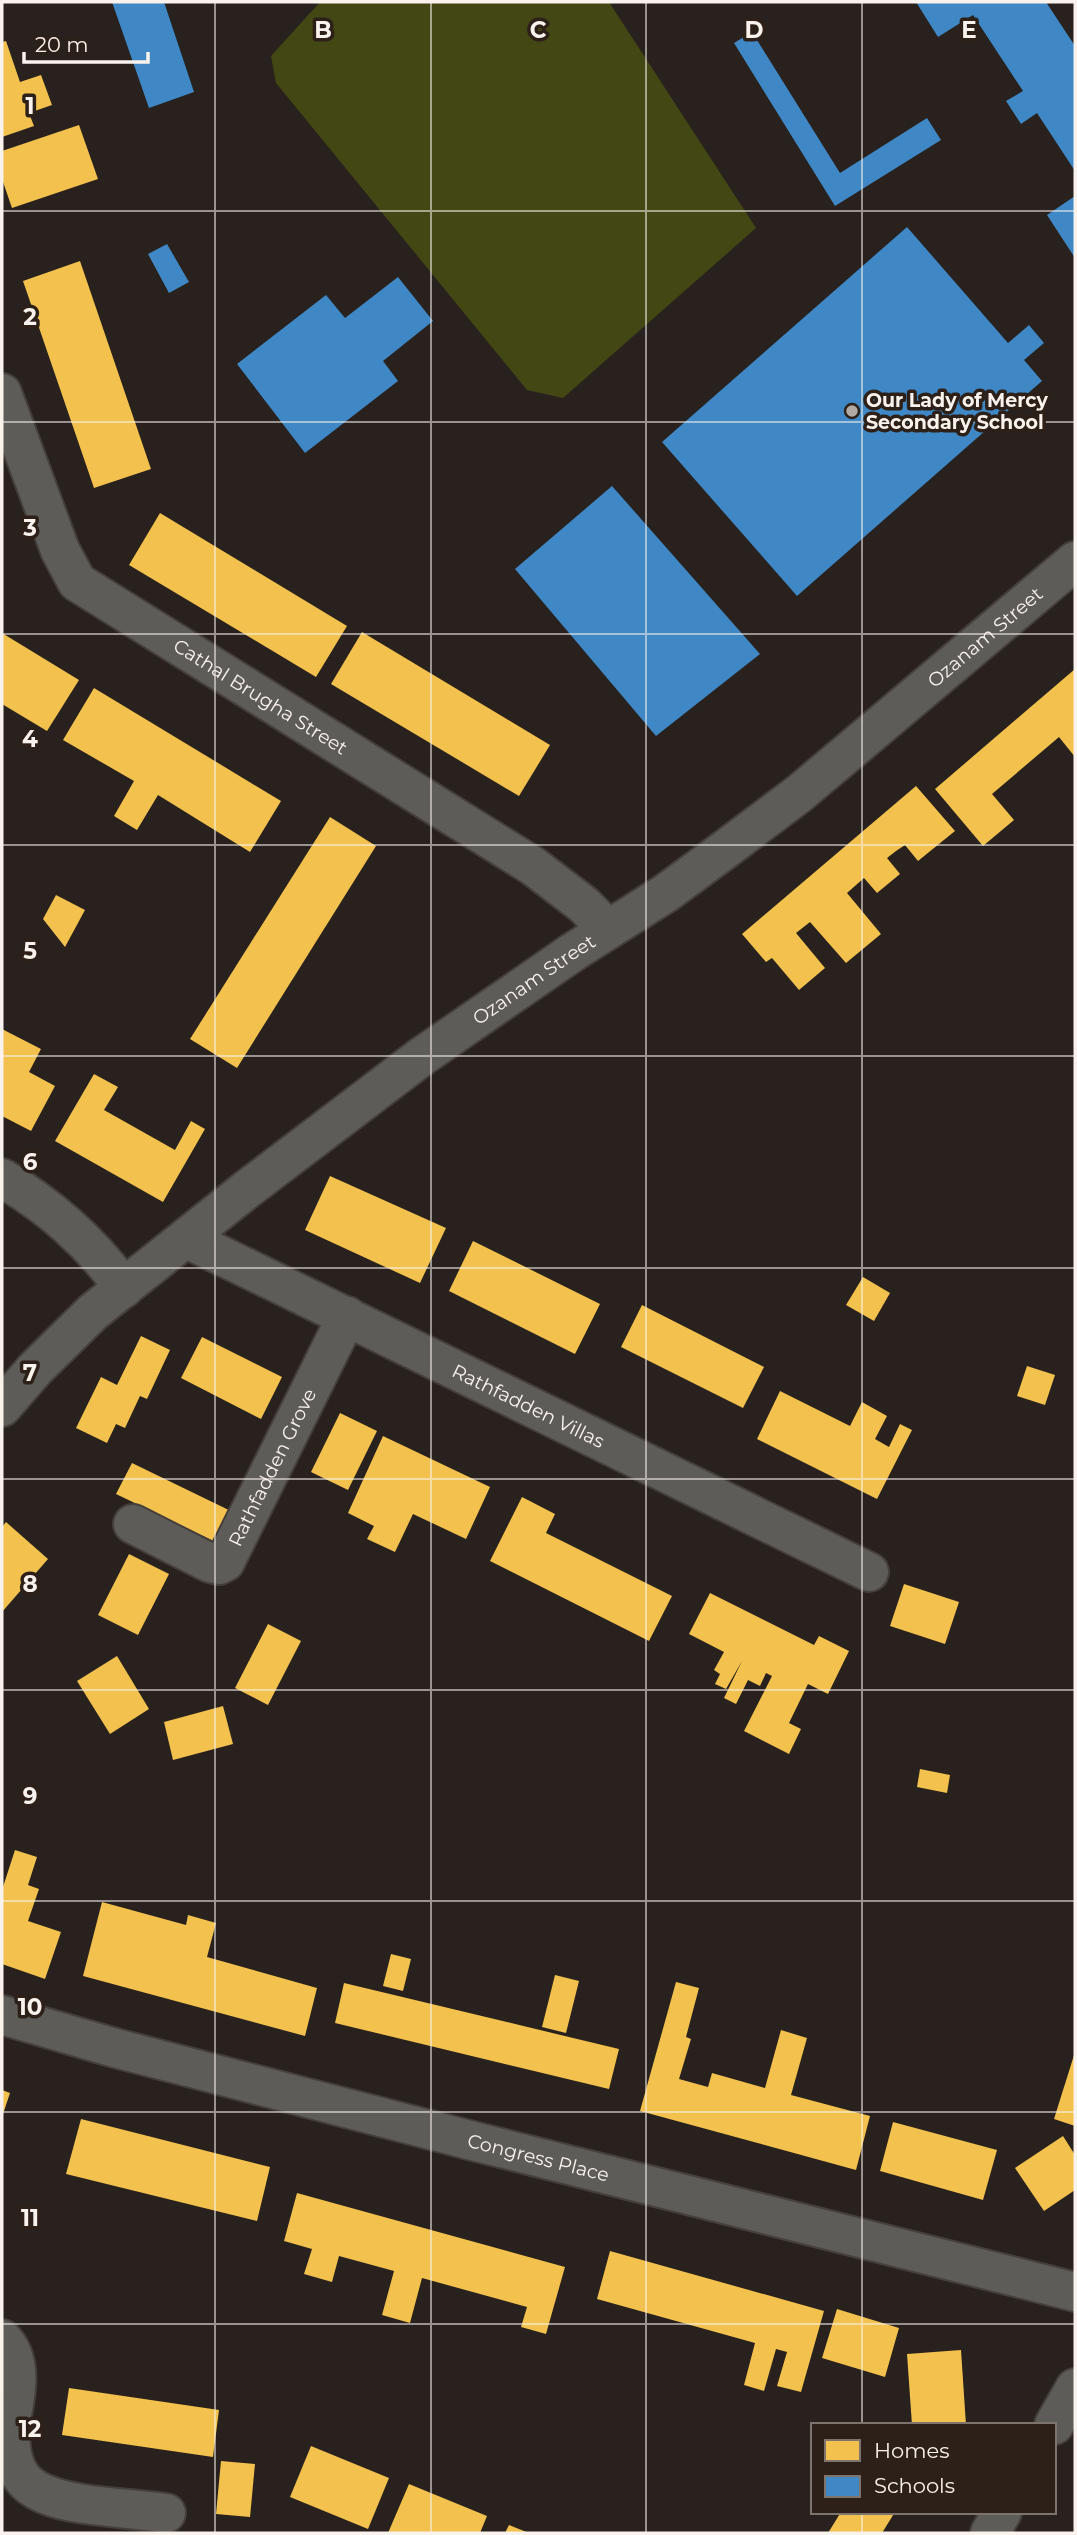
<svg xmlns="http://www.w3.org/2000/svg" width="1077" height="2535" viewBox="0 0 1077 2535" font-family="Montserrat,sans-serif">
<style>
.green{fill:#434714}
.homes{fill:#f2c14e}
.schools{fill:#3f88c5}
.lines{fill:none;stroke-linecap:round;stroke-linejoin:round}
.minor-casing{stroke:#453f3b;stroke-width:42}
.minor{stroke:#5e5c59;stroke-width:38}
.grid{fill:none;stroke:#faf2ed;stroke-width:2;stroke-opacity:0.55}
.poi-dot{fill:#b0a9a4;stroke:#2c2019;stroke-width:2.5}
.labels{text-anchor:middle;stroke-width:7;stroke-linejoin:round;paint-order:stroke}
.poi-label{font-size:19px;font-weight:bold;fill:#faf2ed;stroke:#2c2019;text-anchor:start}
.street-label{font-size:19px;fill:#faf2ed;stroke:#2c2019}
.grid-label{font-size:23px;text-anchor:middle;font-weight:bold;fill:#faf2ed;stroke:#2c2019;stroke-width:7;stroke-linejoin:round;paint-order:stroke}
</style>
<rect width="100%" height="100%" fill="#28211d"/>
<polygon class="green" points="320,2 609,2 756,228 563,398 527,390 276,83 271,56"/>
<g class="homes">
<polygon points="6,41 20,82 41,75 52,105 29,113 34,126 2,137 2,42"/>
<polygon points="79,125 98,179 12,208 2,179 2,151"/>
<polygon points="80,261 151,469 94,488 23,281"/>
<polygon points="160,513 347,626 316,677 129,565"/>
<polygon points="362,632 550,745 519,796 331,684"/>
<polygon points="2,633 79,680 47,731 2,704"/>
<polygon points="1075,669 1075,757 1059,737 992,794 1014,820 983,846 935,789"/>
<polygon points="94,688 281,801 250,852 158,795 137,830 114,816 134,781 63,740"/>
<polygon points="916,786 955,831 918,861 905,845 896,851 887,858 900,874 877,893 864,878 847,893 881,934 846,963 810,922 796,933 825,968 799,990 772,958 766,962 742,934"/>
<polygon points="330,817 376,846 237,1068 190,1039"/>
<polygon points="56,895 85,910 65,947 43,919"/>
<polygon points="2,1029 41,1049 29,1072 55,1086 31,1131 2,1116"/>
<polygon points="94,1074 118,1087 104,1110 175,1150 191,1121 205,1129 163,1202 55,1141"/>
<polygon points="330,1176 446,1228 420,1283 305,1230"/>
<polygon points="473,1241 600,1304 575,1354 449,1291"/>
<polygon points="863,1277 890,1293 874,1321 846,1305"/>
<polygon points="642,1305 764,1367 743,1408 621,1347"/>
<polygon points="141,1336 170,1350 147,1399 140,1396 125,1428 116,1424 107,1443 76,1428 101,1377 117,1385"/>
<polygon points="202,1337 282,1377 261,1419 181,1378"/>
<polygon points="1027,1366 1055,1375 1045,1405 1017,1396"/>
<polygon points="780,1391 850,1426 862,1402 887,1416 875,1439 889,1447 900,1424 912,1430 877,1499 757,1439"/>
<polygon points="340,1413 377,1431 348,1490 311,1472"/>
<polygon points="383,1436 490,1487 466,1539 413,1514 395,1552 367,1539 374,1526 348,1513"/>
<polygon points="132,1463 239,1515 224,1546 116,1494"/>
<polygon points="522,1497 555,1514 546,1533 672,1596 649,1641 490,1561"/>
<polygon points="6,1522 48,1559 2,1612 2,1527"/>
<polygon points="129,1554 169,1574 138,1635 98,1615"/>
<polygon points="904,1584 959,1602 945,1644 890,1626"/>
<polygon points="710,1593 814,1645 819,1636 849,1651 828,1694 808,1684 789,1723 801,1729 789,1754 744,1731 772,1676 766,1673 760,1686 748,1680 736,1704 724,1698 742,1661 726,1689 715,1684 720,1674 714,1670 724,1652 689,1634"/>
<polygon points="268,1624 301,1641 268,1705 235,1688"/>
<polygon points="117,1656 149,1709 110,1734 77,1681"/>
<polygon points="223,1706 233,1744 173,1760 164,1722"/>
<polygon points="920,1769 950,1775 947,1793 917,1787"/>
<polygon points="15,1850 37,1857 28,1885 39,1889 28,1921 61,1932 45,1979 2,1964 2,1890"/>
<polygon points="102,1902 186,1925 188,1915 216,1923 207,1957 317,1988 305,2036 83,1976"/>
<polygon points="391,1954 411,1959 403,1991 383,1986"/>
<polygon points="555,1975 579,1981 566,2033 542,2027"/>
<polygon points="676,1982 699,1988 686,2037 691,2039 679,2079 708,2087 712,2073 765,2088 781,2030 807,2038 791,2095 870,2116 856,2170 640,2111"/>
<polygon points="344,1983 619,2049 609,2089 335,2023"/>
<polygon points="1075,2052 1075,2126 1054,2119"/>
<polygon points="2,2090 10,2093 2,2117"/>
<polygon points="81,2119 270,2167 257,2221 66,2174"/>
<polygon points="893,2122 997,2150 983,2200 880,2171"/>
<polygon points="1063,2136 1075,2155 1075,2190 1044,2211 1015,2168"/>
<polygon points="297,2193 565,2267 546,2334 521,2327 527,2307 422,2278 410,2323 382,2315 394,2271 339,2256 332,2282 304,2274 312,2249 284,2241"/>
<polygon points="610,2251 824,2311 801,2392 777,2386 787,2352 776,2349 764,2391 744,2385 755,2343 597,2299"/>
<polygon points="837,2309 899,2328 885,2377 822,2358"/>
<polygon points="961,2350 966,2425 912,2425 907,2354"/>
<polygon points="69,2388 219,2410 213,2457 62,2435"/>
<polygon points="311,2446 389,2478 368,2529 290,2497"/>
<polygon points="221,2461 255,2464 250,2517 216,2514"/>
<polygon points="409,2484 487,2516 480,2533 388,2533"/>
<polygon points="841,2512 895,2512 882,2533 828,2533"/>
<polygon points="509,2525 529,2533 505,2533"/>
</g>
<g class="schools">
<polygon points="112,2 164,2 194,92 149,108"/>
<polygon points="916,2 1046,2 1075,46 1075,171 1037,113 1021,124 1006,101 1023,91 973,15 938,37"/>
<polygon points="752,32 840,173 927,118 941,140 835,206 734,43"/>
<polygon points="1075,196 1075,258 1047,215"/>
<polygon points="907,227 1008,343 1029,325 1044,343 1024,360 1042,381 797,596 662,442"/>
<polygon points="167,244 189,282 169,293 148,254"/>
<polygon points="398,277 433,321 383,361 398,381 305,453 237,364 326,295 345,318"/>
<polygon points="612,486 760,654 656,736 515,569"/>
</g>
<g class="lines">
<g class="minor-casing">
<g id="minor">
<path id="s1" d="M2,393L60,550L77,582L533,866L584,905L608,929"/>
<path d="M2,1178C51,1207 90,1241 124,1288"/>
<path id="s2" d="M187,1239L869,1572"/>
<path id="s3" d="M2,1407L35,1369L93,1312L246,1190L421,1057L573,952L666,893L723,851L800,793L1075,561"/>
<path id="s4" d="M133,1524L210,1563L219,1565L225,1562L347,1316"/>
<path id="s5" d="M2,2015L115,2048L473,2141L1075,2292"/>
<path d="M2,2339C28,2364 12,2409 7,2441"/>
<path d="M11,2417C5,2483 32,2497 91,2505C116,2508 141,2510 166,2513"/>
<polyline points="1054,2425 1075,2388"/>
<polyline points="990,2533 1002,2512"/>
</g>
</g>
<use href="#minor" class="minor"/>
</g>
<path class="grid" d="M215,2V2533M431,2V2533M646,2V2533M862,2V2425M2,211H1075M2,422H1075M2,634H1075M2,845H1075M2,1056H1075M2,1268H1075M2,1479H1075M2,1690H1075M2,1901H1075M2,2112H1075M2,2324H1075M862,2512V2533"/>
<circle class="poi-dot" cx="852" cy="411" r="7"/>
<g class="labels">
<g class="poi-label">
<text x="866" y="407">Our Lady of Mercy<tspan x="866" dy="22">Secondary School</tspan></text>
</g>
<g class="street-label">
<text dy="7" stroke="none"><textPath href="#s3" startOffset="1251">Ozanam Street</textPath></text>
<text dy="7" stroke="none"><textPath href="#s1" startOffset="420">Cathal Brugha Street</textPath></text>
<text dy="7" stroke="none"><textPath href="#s3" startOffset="684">Ozanam Street</textPath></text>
<text dy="7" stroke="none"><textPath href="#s2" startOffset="380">Rathfadden Villas</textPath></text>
<text dy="7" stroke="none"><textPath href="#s4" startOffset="208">Rathfadden Grove</textPath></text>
<text dy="7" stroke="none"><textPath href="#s5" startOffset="555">Congress Place</textPath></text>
</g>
</g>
<g class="grid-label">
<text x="323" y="38">B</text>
<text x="538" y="38">C</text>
<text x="754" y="38">D</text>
<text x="969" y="38">E</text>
<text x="30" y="114">1</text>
<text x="30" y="325">2</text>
<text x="30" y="536">3</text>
<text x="30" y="747">4</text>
<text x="30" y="959">5</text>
<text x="30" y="1170">6</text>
<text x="30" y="1381">7</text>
<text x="30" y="1592">8</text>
<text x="30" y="1804">9</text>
<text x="30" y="2015">10</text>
<text x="30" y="2226">11</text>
<text x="30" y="2437">12</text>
</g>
<rect width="1077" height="2535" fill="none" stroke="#faf2ed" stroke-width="7"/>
<rect x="811" y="2423" width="245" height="91" fill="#2c2019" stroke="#7e746e" stroke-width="2"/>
<rect x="825" y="2440" width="35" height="21" fill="#f2c14e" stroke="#7e746e" stroke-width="2"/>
<text x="874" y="2458" font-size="21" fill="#faf2ed">Homes</text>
<rect x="825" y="2476" width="35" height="21" fill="#3f88c5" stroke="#7e746e" stroke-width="2"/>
<text x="874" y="2493" font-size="21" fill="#faf2ed">Schools</text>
<path d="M24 52v10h124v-10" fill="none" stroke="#faf2ed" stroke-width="3.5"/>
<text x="35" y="52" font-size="21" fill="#faf2ed" stroke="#2c2019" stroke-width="5" paint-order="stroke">20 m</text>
</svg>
